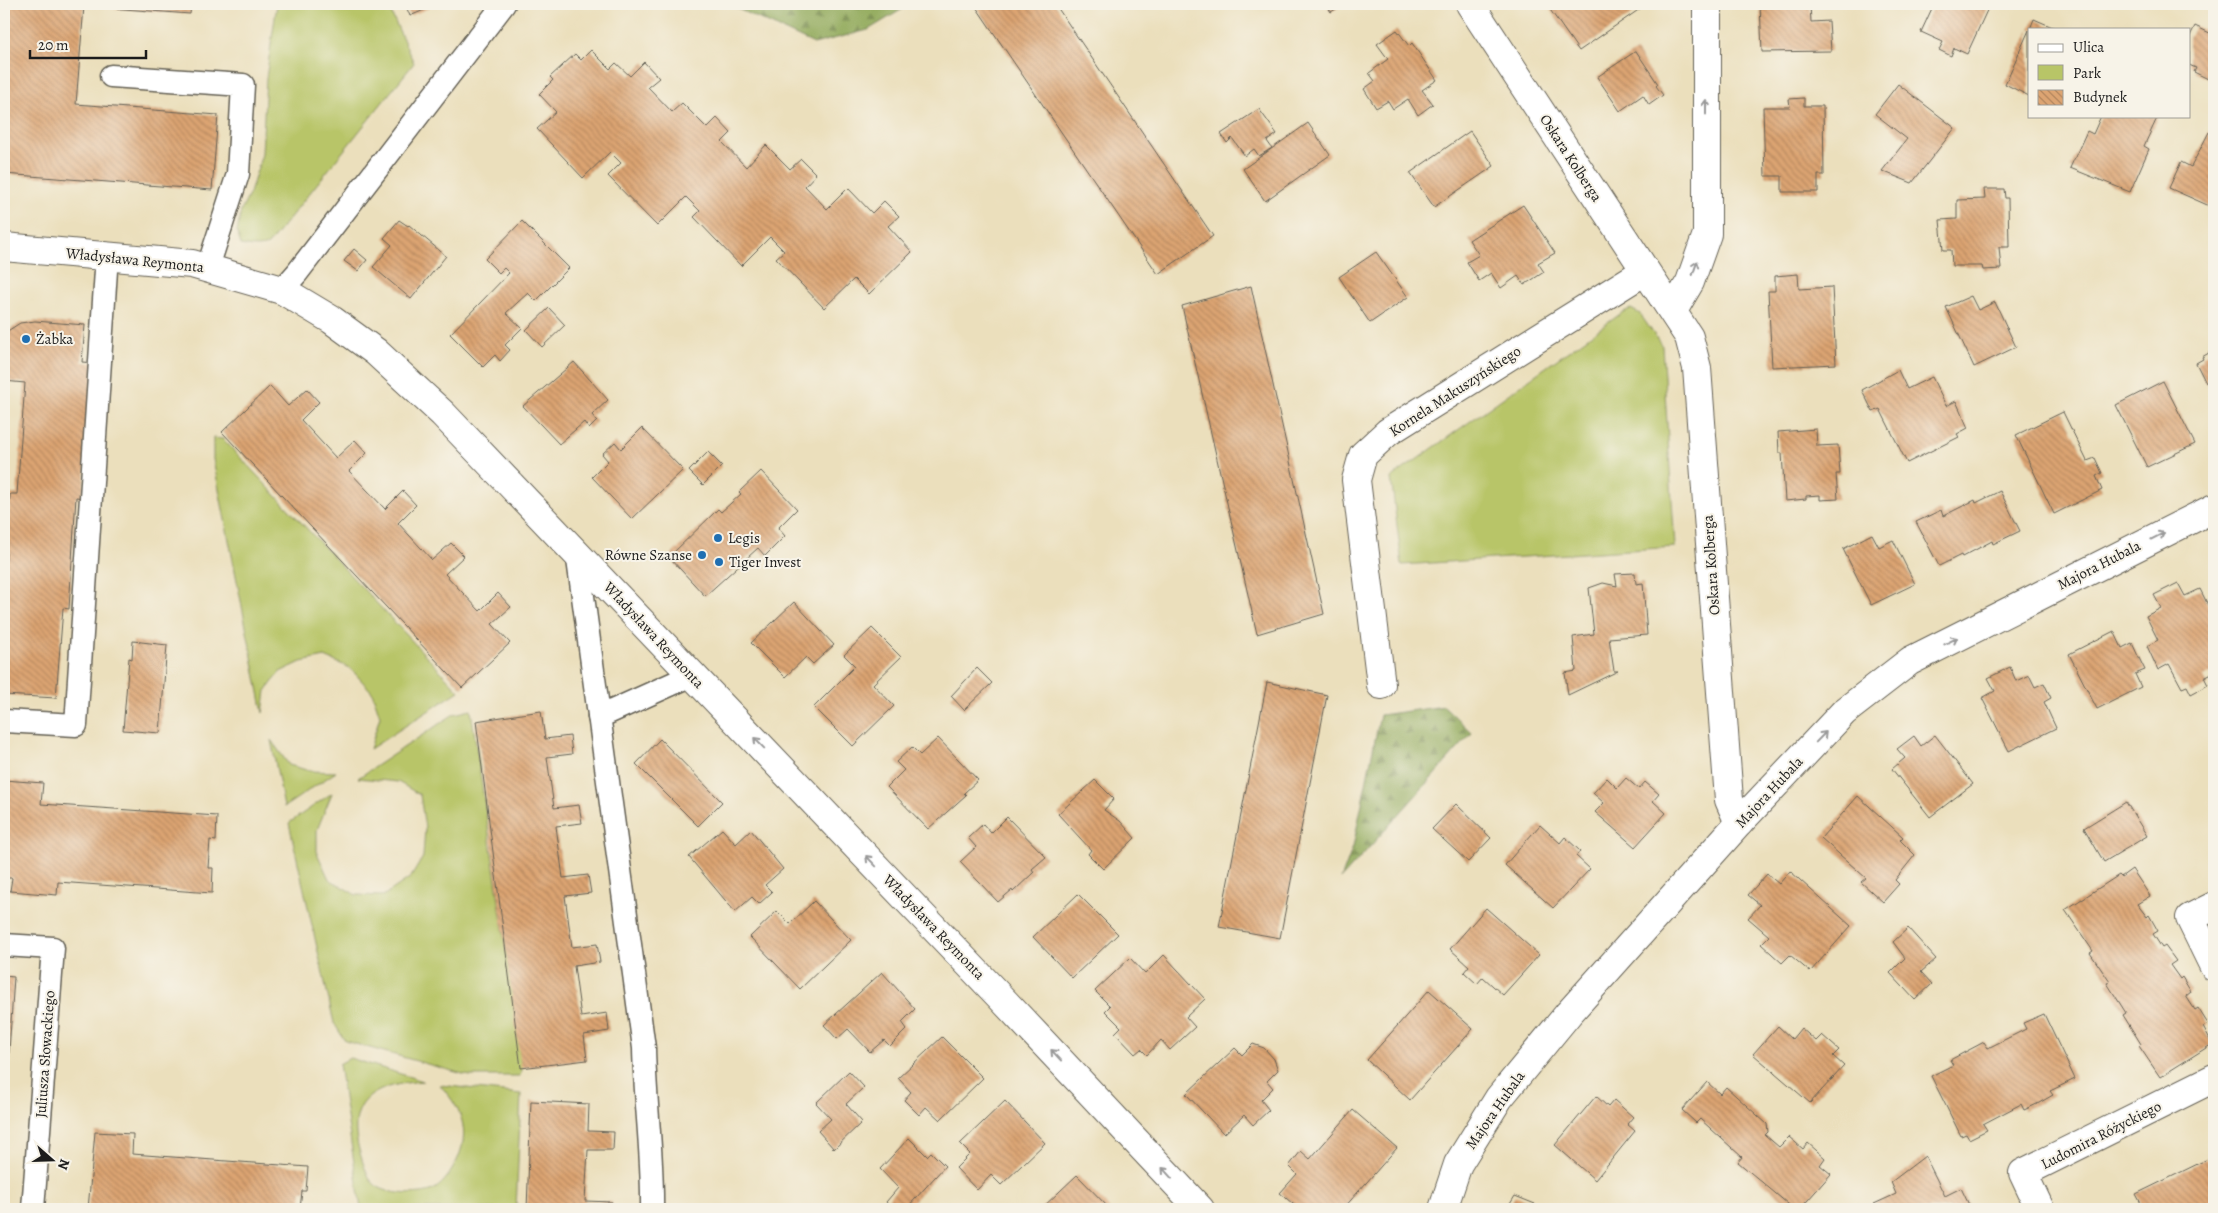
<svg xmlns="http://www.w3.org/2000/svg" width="2218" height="1213" viewBox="0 0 2218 1213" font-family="Alegreya,serif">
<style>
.green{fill:#b8c567;stroke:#6a7042}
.forest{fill:url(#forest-firs);stroke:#57633c}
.building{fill:url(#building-back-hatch)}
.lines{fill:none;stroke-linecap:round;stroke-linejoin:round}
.service-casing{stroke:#646054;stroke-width:25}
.minor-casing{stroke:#646054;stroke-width:30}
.service{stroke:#fff;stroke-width:22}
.minor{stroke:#fff;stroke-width:28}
.oneway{stroke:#999}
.poi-dot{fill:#1f6fb2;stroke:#f7f3e8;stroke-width:2}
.labels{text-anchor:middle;stroke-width:4;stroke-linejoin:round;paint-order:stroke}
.street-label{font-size:15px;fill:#1c1c1c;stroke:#f7f3e8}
.poi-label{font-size:15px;fill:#1c1c1c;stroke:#f7f3e8;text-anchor:start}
</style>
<defs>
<pattern id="forest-firs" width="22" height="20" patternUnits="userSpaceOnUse" patternTransform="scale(1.25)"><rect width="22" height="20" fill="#92aa5c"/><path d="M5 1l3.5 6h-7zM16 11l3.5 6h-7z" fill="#768a4b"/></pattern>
<pattern id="building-back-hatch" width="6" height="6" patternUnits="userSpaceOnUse" patternTransform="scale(1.25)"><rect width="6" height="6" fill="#dca472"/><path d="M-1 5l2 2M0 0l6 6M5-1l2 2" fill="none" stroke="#b2855d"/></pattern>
</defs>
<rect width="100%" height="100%" fill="#f7f3e8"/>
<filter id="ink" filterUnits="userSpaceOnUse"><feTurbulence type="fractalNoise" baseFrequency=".02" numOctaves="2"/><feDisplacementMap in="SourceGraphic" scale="10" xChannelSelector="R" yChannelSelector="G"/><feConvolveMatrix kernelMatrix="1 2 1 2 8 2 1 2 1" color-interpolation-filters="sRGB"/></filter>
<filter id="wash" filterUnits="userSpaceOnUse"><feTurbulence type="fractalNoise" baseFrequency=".0096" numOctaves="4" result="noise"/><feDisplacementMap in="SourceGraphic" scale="20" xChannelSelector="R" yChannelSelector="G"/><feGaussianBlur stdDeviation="1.12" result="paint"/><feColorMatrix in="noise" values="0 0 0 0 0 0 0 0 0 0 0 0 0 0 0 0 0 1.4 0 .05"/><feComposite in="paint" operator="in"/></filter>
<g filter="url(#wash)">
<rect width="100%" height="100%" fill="#ebdfbc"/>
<g class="green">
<path d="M277,4H387L414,63L268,245C259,248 251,247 241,245L237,232L241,211L250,193L262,154L266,78Z"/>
<polygon points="1631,309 1640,314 1662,346 1675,547 1402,565 1391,478 1623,312"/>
<polygon points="213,438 223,439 459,691 370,749 380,716 372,692 350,668 325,657 301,662 280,672 266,691 263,713 213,459"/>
<polygon points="471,710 523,1067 520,1076 470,1076 345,1041 334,1023 289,823 332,793 317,830 317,853 329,879 356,895 383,896 411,877 423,857 425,828 420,795 398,782 358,778 454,714"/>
<polygon points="271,740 289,765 310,771 336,772 284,807"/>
<path d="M350,1058L423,1081C376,1085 344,1099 360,1153C363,1163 367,1177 374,1184C385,1195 420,1196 433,1190C445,1184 456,1165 460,1153C470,1126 458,1105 440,1085L521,1094L516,1209H361L339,1064Z"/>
</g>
<g class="forest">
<polygon points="727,4 911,4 868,30 814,44"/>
<polygon points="1444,706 1472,733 1341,879 1353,847 1380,715"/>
</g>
<g id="blocks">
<g class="building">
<polygon points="4,4 191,4 190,14 84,6 76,104 218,115 212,190 4,174"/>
<polygon points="405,4 438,4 410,16"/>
<polygon points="974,4 1055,4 1213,236 1158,274"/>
<polygon points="1326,4 1344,4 1331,12"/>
<polygon points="1546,4 1647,4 1579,51"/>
<polygon points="1760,4 1810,4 1811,22 1829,21 1831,51 1762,52"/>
<polygon points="1934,4 1984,4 1989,6 1967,54 1954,48 1951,56 1939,50 1943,42 1921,32"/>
<polygon points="2034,19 2057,29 2030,29"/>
<polygon points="2195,26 2214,35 2214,82 2194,72 2196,68 2189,65 2189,38"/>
<polygon points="1397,30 1409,46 1412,43 1437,80 1422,90 1433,104 1418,115 1408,99 1393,109 1388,101 1376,108 1364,89 1375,81 1369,73 1388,59 1377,44"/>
<polygon points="2029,30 2029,96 2005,84"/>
<polygon points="591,50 610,69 616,63 630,76 644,62 659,78 648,87 672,112 682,103 707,128 717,118 731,133 722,142 746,167 766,145 790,169 801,159 816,174 805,186 827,209 848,188 872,213 884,201 899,216 888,226 912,252 869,294 854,279 824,308 776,258 784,251 770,237 741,266 694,217 700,211 686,197 657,226 608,176 621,163 610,152 583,178 537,129 556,112 539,94 553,80 550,77 575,54 581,60"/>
<polygon points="1636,51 1658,84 1656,86 1663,95 1649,105 1643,95 1620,111 1597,77"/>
<polygon points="1898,84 1955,128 1912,183 1882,171 1907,139 1875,114"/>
<polygon points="1804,98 1804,106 1823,106 1824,175 1818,175 1818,192 1782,192 1782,176 1765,176 1763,107 1790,107 1789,99"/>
<polygon points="1259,109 1277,134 1267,141 1272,148 1259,156 1254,149 1245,156 1232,138 1227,143 1221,134"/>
<polygon points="2101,116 2158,116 2144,146 2149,149 2130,192 2070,168 2087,131 2093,134"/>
<polygon points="1308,123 1330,155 1265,201 1243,169"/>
<polygon points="1470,131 1494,166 1434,207 1410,173"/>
<polygon points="2209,132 2214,134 2214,208 2169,188 2181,162 2191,167"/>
<polygon points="1984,189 2004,189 2005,198 2008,198 2009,247 1999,247 2001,269 1983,270 1982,266 1952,266 1951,250 1943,250 1940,220 1957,219 1957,200 1985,199"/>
<polygon points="1523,205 1555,253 1538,263 1544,272 1524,285 1518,276 1501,288 1491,273 1479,281 1467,262 1479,255 1469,240"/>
<polygon points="399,220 408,226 409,225 446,256 411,299 373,267 392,245 384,238"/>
<polygon points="522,221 569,268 536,301 528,293 506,313 522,328 505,345 510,350 500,361 495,355 483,367 450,334 509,273 504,268 499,273 485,259"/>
<polygon points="354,249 367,260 358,271 344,261"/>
<polygon points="1376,252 1408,297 1370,323 1339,277"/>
<polygon points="1798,274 1799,289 1832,287 1836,364 1772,367 1768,291 1775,291 1775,276"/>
<polygon points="1251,286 1324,614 1257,634 1182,306"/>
<polygon points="1971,296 1978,310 1995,302 2016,347 1974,367 1946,307"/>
<polygon points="549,308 565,325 542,347 526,330"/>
<polygon points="35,321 85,325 82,362 94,363 83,498 76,497 69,609 63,608 56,698 4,695 4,586 10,494 17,494 25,383 4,381 4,336 6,332 20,323"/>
<polygon points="2214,350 2214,383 2213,380 2206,383 2196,363 2203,359 2202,357"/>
<polygon points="574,362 608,400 592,415 597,421 589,429 584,422 559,444 523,406"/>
<polygon points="1898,370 1907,389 1932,377 1946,406 1956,401 1968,428 1957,434 1959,437 1907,463 1880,409 1873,412 1862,390"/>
<polygon points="2163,381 2195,444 2147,467 2116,405"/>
<polygon points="270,386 288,406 307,389 319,402 301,420 336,458 355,440 367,453 349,471 385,509 403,491 416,505 398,523 432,560 451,543 464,556 445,574 480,611 498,593 511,607 492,624 510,643 462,688 222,432"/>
<polygon points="2063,412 2087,461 2095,458 2102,473 2096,476 2102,490 2054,514 2016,435"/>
<polygon points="642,428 683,470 632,519 592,477 608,461 602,454 615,442 621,449"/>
<polygon points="1816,429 1817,446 1838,445 1840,474 1836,474 1838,499 1820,500 1820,495 1806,496 1806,499 1785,501 1782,453 1779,453 1778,432"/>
<polygon points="708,452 722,466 703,485 689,471"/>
<polygon points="761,471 797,509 778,528 785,536 765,556 758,548 705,596 669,557 718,509 721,512 741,494 739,492"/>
<polygon points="2000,491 2020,531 1993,544 1992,541 1962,557 1961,555 1939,566 1916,522 1941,510 1943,516 1975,500 1976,503"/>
<polygon points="1872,534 1879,547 1893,540 1915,584 1871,605 1843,549"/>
<polygon points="1635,573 1636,584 1643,583 1647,635 1609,638 1614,671 1618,671 1568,695 1565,673 1576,671 1573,637 1594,634 1589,588 1603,583 1617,586 1615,574"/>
<polygon points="2178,583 2185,596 2200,589 2214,617 2214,672 2204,677 2208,685 2191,694 2187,686 2182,688 2169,664 2158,670 2147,646 2158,640 2146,616 2161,608 2154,595"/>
<polygon points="794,602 834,645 813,664 806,657 785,677 751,643"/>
<polygon points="872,628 901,657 873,684 894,706 853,746 814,707 855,666 844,655"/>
<polygon points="2114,631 2122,648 2132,643 2138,656 2145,670 2135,674 2141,687 2097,709 2069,654"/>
<polygon points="133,641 167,645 160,733 123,730 129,658 132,659"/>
<polygon points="2010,667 2016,681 2029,675 2035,687 2044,683 2051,698 2044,702 2056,728 2009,751 1982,698 1995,691 1988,678"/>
<polygon points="977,668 992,683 964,710 951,696"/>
<polygon points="1267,682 1327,695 1280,938 1219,927"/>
<polygon points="541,711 545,739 570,736 572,754 547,757 554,808 579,805 582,823 556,826 563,878 588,875 591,893 565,896 572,947 597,944 600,962 574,966 581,1017 607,1013 609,1031 584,1035 587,1060 521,1068 476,721"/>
<polygon points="1935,735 1973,784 1930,817 1892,769 1905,758 1897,749 1914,736 1921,746"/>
<polygon points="938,738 978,780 964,793 966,795 928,829 887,787 904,770 896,762 912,747 920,755"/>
<polygon points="660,739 722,802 698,826 636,764"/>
<polygon points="1607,778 1617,788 1626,778 1639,789 1645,782 1659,794 1653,801 1666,813 1635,847 1595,812 1604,803 1593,793"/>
<polygon points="4,780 43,783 41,804 217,816 216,841 210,840 208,868 213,868 212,893 58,882 57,895 10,891 12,878 4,878"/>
<polygon points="1095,780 1114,799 1104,810 1120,821 1135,838 1103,869 1088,854 1091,850 1058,814"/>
<polygon points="1858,796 1903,837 1900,840 1915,855 1895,880 1899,884 1883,902 1861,882 1866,878 1821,838"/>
<polygon points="2126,802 2147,836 2104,862 2084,828"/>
<polygon points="1456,804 1491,838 1468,862 1432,829"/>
<polygon points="1007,817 1046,857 1032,869 1034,872 1013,892 1012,890 998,902 960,862 976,847 968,838 983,824 991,833"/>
<polygon points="1540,825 1560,843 1565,837 1580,851 1576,856 1590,869 1553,908 1505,865"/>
<polygon points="722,829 736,844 751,830 783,869 765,885 772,892 759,904 752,897 735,912 689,857"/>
<polygon points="2132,869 2150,896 2137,904 2147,917 2149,915 2158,931 2153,934 2162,948 2165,946 2176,961 2170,965 2180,979 2182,977 2191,992 2186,996 2195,1010 2198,1008 2208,1024 2203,1027 2211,1042 2214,1041 2214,1043 2160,1077 2139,1046 2141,1044 2123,1015 2126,1013 2107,983 2110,982 2090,953 2093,951 2065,910 2119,875 2121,877"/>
<polygon points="1790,871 1851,926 1810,972 1790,955 1782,963 1761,944 1769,936 1748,918 1760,905 1748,895 1767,874 1779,884"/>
<polygon points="1078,894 1118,934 1072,978 1033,937"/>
<polygon points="814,901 851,940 800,989 750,937 777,911 790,924"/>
<polygon points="1486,908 1539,955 1503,995 1483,977 1477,984 1464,972 1469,966 1450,949"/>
<polygon points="1908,928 1936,959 1921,972 1932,984 1915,1000 1890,973 1905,958 1893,942"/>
<polygon points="1164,955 1205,999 1186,1017 1195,1027 1170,1050 1161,1040 1147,1055 1141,1049 1135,1054 1115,1033 1121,1027 1105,1011 1110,1006 1095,991 1130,958 1145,974"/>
<polygon points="882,972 915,1009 902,1022 907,1029 890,1046 884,1040 870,1052 848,1029 837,1039 824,1025"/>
<polygon points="4,976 14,977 8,1067 4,1067"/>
<polygon points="1429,990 1473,1029 1410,1100 1367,1060"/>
<polygon points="2044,1014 2075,1079 2050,1091 2053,1095 2039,1103 2024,1110 2021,1104 1983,1124 1987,1130 1969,1139 1966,1134 1961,1136 1931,1076 1953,1065 1950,1060 1984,1042 1988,1048 2026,1029 2023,1023"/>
<polygon points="1778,1026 1792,1039 1801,1028 1816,1041 1822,1035 1839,1050 1833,1056 1844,1066 1810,1103 1753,1054"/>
<polygon points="942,1037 983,1078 940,1120 926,1107 919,1115 904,1100 911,1092 898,1078"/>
<polygon points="1253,1044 1264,1048 1274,1059 1278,1070 1267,1081 1273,1088 1261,1100 1269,1110 1253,1125 1244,1115 1224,1134 1186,1094 1235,1048 1242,1055"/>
<polygon points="849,1071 864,1087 846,1104 862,1122 834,1149 818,1131 831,1119 816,1103"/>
<polygon points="1707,1082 1720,1094 1726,1087 1767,1124 1768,1132 1765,1135 1779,1147 1789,1137 1803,1149 1808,1143 1825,1158 1820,1165 1831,1174 1800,1209 1794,1209 1738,1162 1742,1157 1700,1119 1696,1123 1682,1110"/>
<polygon points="1596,1096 1608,1107 1614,1100 1633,1117 1627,1124 1635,1131 1595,1180 1555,1145"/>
<polygon points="531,1101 589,1104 588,1131 614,1132 613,1150 588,1150 585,1201 612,1202 612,1209 527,1209"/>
<polygon points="1005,1101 1045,1143 1001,1185 991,1175 977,1190 956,1168 970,1154 960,1144"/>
<polygon points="1353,1110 1397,1148 1343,1209 1299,1209 1280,1193 1297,1174 1289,1166 1301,1151 1310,1159"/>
<polygon points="95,1132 133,1134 132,1154 308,1167 306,1191 302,1191 300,1209 88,1209"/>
<polygon points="909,1138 927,1156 931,1152 945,1166 906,1209 892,1209 886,1202 898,1188 880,1169"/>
<polygon points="1925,1156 1945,1196 1961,1188 1971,1209 1877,1209 1874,1204 1896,1194 1891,1182"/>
<polygon points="2214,1156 2214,1209 2144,1209 2136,1194"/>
<polygon points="1077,1175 1110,1209 1041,1209"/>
<polygon points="1515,1196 1535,1204 1533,1209 1507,1209"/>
</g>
</g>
</g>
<g filter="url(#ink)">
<use href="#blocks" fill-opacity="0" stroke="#646054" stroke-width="1"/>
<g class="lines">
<g class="service-casing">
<g id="service">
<polyline points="111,76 243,85 238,174 208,267"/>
<polyline points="282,290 297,273 504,4"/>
<path d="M577,552L644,1048C645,1102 653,1155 652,1209"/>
<polyline points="599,717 692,675"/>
<polyline points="4,721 76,725 107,255"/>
<polyline points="4,945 53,948 33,1209"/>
</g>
</g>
<g class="minor-casing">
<g id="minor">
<polyline points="1470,4 1689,337 1697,368 1729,800 1739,823"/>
<polyline points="4,247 192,264 282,290 332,320 376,352 443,414 1003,1000 1200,1209"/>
<polyline points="1673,311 1690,282 1707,234 1707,4"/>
<polyline points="1381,685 1356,480 1363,455 1388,432 1645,271"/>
<polyline points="2214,906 2190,918 2214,967"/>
<polyline points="1443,1209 1458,1164 1499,1098 1569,1013 1739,823 1844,712 1910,661 2214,508"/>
<polyline points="2040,1209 2023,1173 2214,1078"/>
</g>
</g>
<use href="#service" class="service"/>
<use href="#minor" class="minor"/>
</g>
<defs><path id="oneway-shaft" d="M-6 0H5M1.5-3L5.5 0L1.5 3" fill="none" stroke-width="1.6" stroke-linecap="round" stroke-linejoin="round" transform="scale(1.25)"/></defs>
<g class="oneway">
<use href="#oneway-shaft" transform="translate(1706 107) rotate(-90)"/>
<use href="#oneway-shaft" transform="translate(1695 268) rotate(-71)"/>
<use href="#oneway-shaft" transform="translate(2158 536) rotate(-27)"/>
<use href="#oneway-shaft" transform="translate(1951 641) rotate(-27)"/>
<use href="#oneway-shaft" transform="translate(1821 737) rotate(-46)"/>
<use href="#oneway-shaft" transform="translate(759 743) rotate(-134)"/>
<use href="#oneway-shaft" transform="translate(871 861) rotate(-134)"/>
<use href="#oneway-shaft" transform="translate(1056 1055) rotate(-133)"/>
<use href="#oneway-shaft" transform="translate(1167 1173) rotate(-132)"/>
</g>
</g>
<g class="poi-dot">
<circle cx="26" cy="339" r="5"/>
<circle cx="718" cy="538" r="5"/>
<circle cx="702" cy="555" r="5"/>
<circle cx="719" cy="562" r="5"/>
</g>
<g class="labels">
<g class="street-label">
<text transform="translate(1571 158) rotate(57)" y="5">Oskara Kolberga</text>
<text transform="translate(135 260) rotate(6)" y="5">Władysława Reymonta</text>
<text transform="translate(1455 391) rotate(-33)" y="5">Kornela Makuszyńskiego</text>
<text transform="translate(1711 565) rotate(-94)" y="5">Oskara Kolberga</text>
<text transform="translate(2099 565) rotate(-27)" y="5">Majora Hubala</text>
<text transform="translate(654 635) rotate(47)" y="5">Władysława Reymonta</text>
<text transform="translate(1769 792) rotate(-47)" y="5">Majora Hubala</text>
<text transform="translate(934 927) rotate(46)" y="5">Władysława Reymonta</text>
<text transform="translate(45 1054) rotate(-86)" y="5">Juliusza Słowackiego</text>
<text transform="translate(1495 1110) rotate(-55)" y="5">Majora Hubala</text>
<text transform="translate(2101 1135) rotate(-27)" y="5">Ludomira Różyckiego</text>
</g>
<g class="poi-label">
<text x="36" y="344">Żabka</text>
<text x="728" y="543">Legis</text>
<text x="692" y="560" text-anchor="end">Równe Szanse</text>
<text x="729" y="567">Tiger Invest</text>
</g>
</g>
<rect width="2218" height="1213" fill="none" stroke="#f7f3e8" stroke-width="20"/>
<rect x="2028" y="28" width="162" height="90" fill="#f7f3e8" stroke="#9f9d96"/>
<rect x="2038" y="44" width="25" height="8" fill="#ffffff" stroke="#9f9d96"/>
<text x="2073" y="52" font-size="15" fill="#1c1c1c">Ulica</text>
<rect x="2038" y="65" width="25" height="15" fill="#b8c567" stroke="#9f9d96"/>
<text x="2073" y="78" font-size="15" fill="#1c1c1c">Park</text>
<rect x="2038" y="90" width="25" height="15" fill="url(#building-back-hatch)" stroke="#9f9d96"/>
<text x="2073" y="102" font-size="15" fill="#1c1c1c">Budynek</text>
<g transform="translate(52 1160) rotate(110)" stroke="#f7f3e8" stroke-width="4" paint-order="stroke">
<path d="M0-4L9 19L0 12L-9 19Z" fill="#1c1c1c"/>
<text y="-8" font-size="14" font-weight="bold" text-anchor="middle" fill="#1c1c1c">N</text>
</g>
<path d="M30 50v8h116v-8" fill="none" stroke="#1c1c1c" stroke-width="2.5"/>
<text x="38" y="50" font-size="15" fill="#1c1c1c" stroke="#f7f3e8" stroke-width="4" paint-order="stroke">20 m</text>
</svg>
